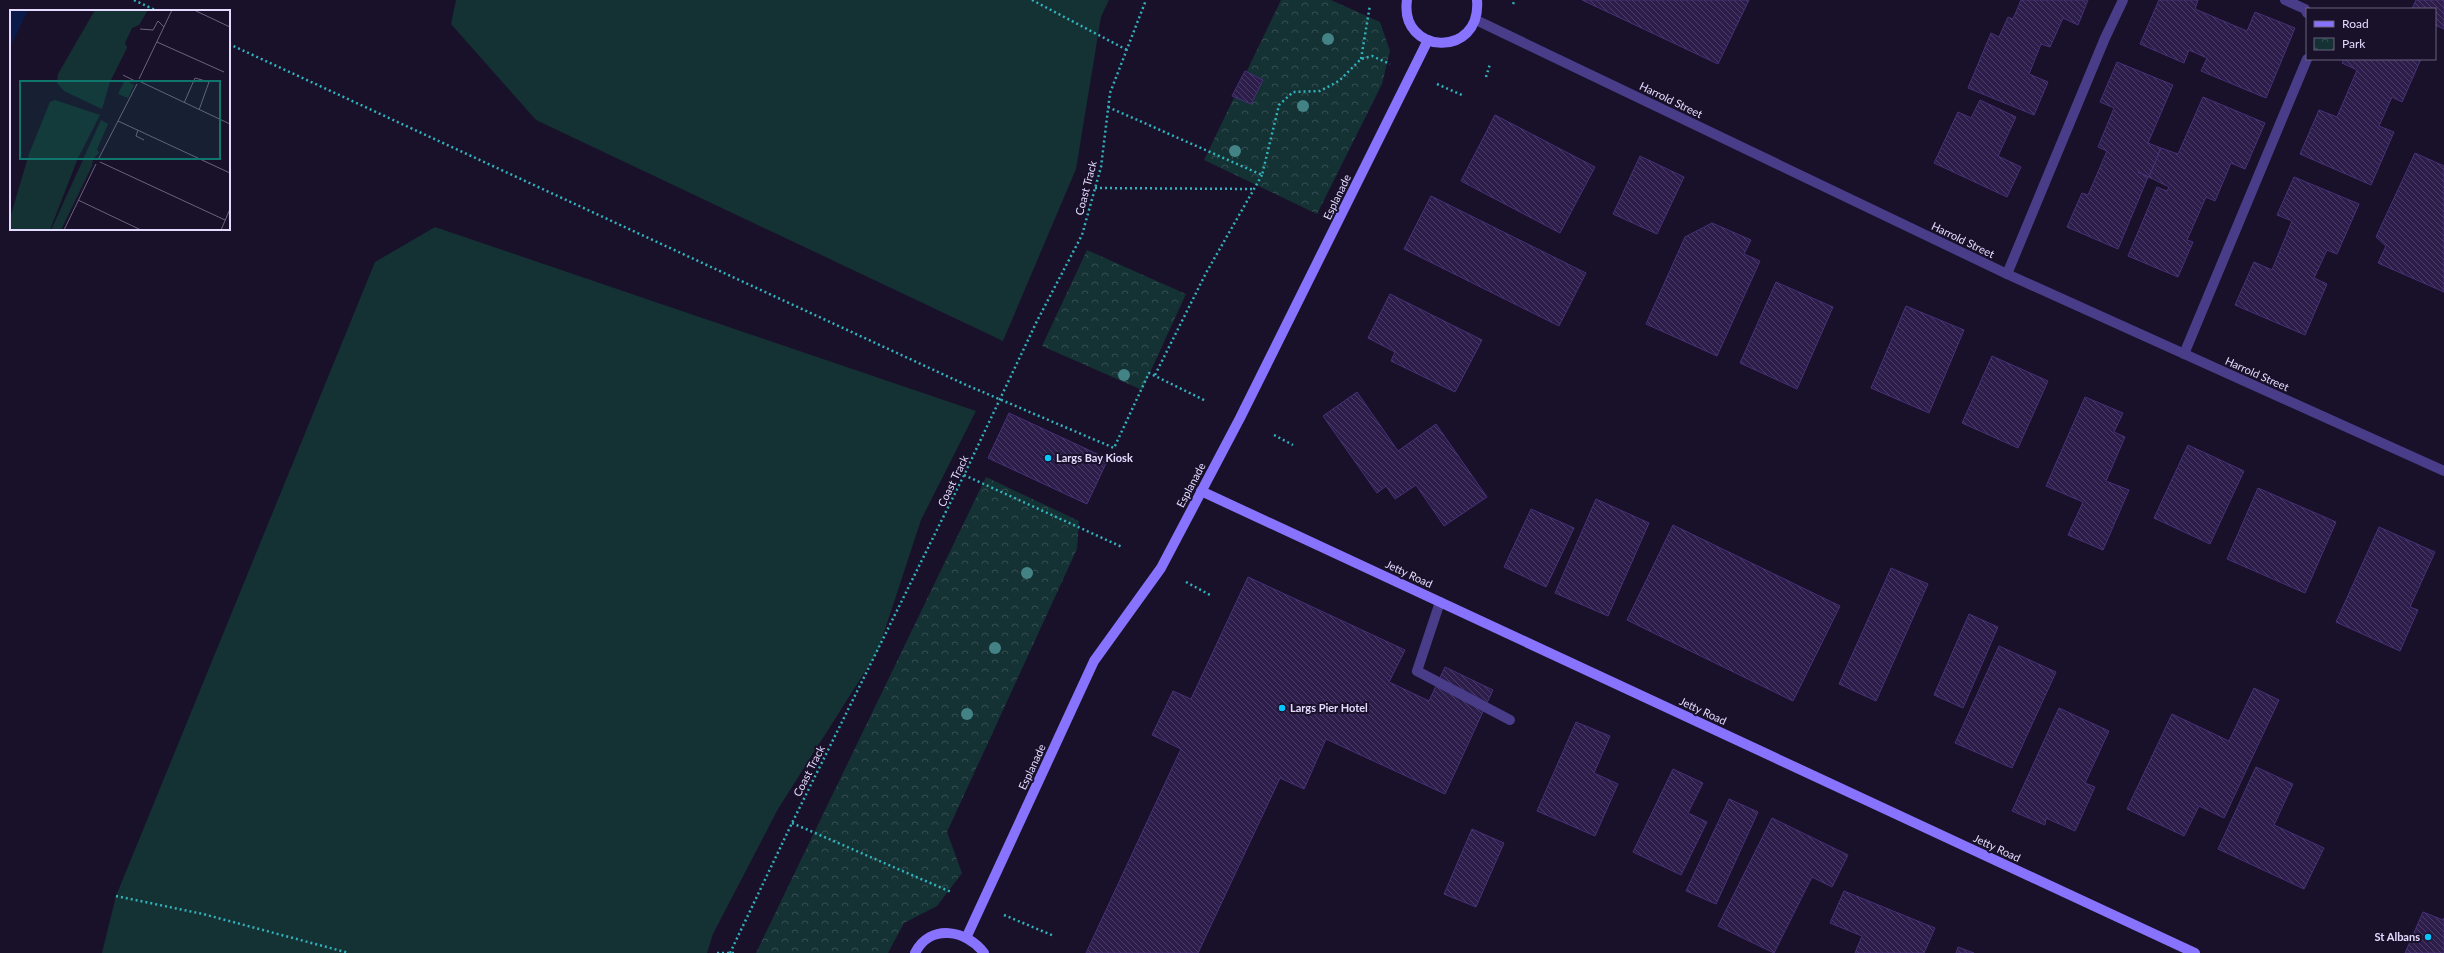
<svg xmlns="http://www.w3.org/2000/svg" width="2444" height="953" viewBox="0 0 2444 953" font-family="Lato,sans-serif">
<style>
.grass{fill:#143134}
.park{fill:url(#park-crowns)}
.building{fill:url(#building-back-hatch);stroke:#473077}
.lines{fill:none;stroke-linecap:round;stroke-linejoin:round}
.path{stroke:#32b2bc;stroke-width:2.5;stroke-dasharray:2 3;stroke-linecap:butt}
.lane{stroke:#493d89;stroke-width:10}
.street{stroke:#493d89;stroke-width:10}
.secondary{stroke:#8873fe;stroke-width:10}
.tree{fill:#438386}
.poi-dot{fill:#09c5fd;stroke:#19112a;stroke-width:1.5}
.labels{text-anchor:middle;stroke-width:4;stroke-linejoin:round;paint-order:stroke}
.street-label{font-size:11px;fill:#e4dbff;stroke:#19112a}
.poi-label{font-size:11px;font-weight:bold;fill:#e4dbff;stroke:#19112a;text-anchor:start}
.inset-road{fill:none;stroke:#6a627f;stroke-width:1}
.view{fill:#0f766e;fill-opacity:0.15;stroke:#0f766e;stroke-width:2}
.inset-edge{fill:none;stroke:#e4dbff;stroke-width:2}
</style>
<defs>
<pattern id="park-crowns" width="20" height="18" patternUnits="userSpaceOnUse"><rect width="20" height="18" fill="#143134"/><path d="M2 6a3 3 0 1 1 6 0M12 15a3 3 0 1 1 6 0" fill="none" stroke="#364e52"/></pattern>
<pattern id="building-back-hatch" width="6" height="6" patternUnits="userSpaceOnUse"><rect width="6" height="6" fill="#2c1d4b"/><path d="M-1 5l2 2M0 0l6 6M5-1l2 2" fill="none" stroke="#4a3d66"/></pattern>
</defs>
<rect width="100%" height="100%" fill="#19112a"/>
<g class="grass">
<polygon points="456,0 1109,0 1101,17 1076,169 1003,341 536,120 451,24"/>
<polygon points="435,227 976,411 921,520 878,651 778,809 713,934 707,953 102,953 116,896 375,262"/>
</g>
<g class="park">
<polygon points="1281,0 1331,0 1380,22 1390,51 1382,84 1317,214 1204,160"/>
<polygon points="1087,250 1186,294 1142,390 1042,346"/>
<polygon points="986,477 1079,521 1077,549 947,832 962,873 937,906 904,923 888,953 756,953"/>
</g>
<g class="building">
<polygon points="1582,0 1749,0 1718,64"/>
<polygon points="2021,0 2088,0 2078,25 2063,18 2050,47 2041,44 2029,74 2048,82 2034,115 1968,88 1991,33 1999,37 2008,17 2013,19"/>
<polygon points="2159,0 2198,0 2195,9 2247,31 2255,12 2295,28 2266,98 2201,71 2207,58 2189,50 2184,63 2140,44"/>
<polygon points="2416,0 2444,0 2444,29 2435,25 2435,9 2412,9"/>
<polygon points="2344,59 2421,59 2402,102 2392,97 2379,126 2394,132 2371,185 2300,154 2319,110 2337,117 2357,70 2342,63"/>
<polygon points="2117,62 2173,85 2148,143 2161,148 2149,177 2138,172 2148,177 2118,249 2067,227 2082,193 2088,195 2107,151 2098,147 2114,108 2100,102"/>
<polygon points="1245,71 1263,80 1251,104 1232,96"/>
<polygon points="2203,97 2265,123 2245,169 2231,163 2215,201 2206,197 2187,240 2193,242 2178,277 2128,256 2157,187 2167,191 2169,187 2149,177 2161,148 2178,154"/>
<polygon points="1980,100 2016,117 1998,156 2021,167 2007,197 1934,163 1958,112 1971,118"/>
<polygon points="1495,115 1595,167 1560,233 1461,181"/>
<polygon points="2415,153 2444,166 2444,292 2378,263 2386,246 2376,237"/>
<polygon points="1640,156 1684,177 1657,234 1613,214"/>
<polygon points="2294,177 2359,204 2337,254 2327,250 2314,278 2327,284 2305,335 2235,305 2254,262 2272,270 2292,221 2277,215"/>
<polygon points="1431,196 1586,273 1559,326 1404,249"/>
<polygon points="1712,223 1751,240 1744,254 1760,261 1717,356 1646,324 1685,237"/>
<polygon points="1776,282 1833,307 1797,389 1740,363"/>
<polygon points="1390,294 1482,340 1455,392 1391,361 1395,352 1368,338"/>
<polygon points="1906,306 1964,330 1929,413 1871,388"/>
<polygon points="1992,356 2048,381 2018,448 1962,423"/>
<polygon points="1357,392 1398,451 1436,424 1487,497 1444,526 1416,485 1395,499 1386,486 1377,493 1323,416"/>
<polygon points="2085,397 2123,413 2114,432 2125,437 2106,481 2129,490 2103,550 2068,535 2083,502 2046,486"/>
<polygon points="1009,413 1108,459 1087,504 988,458"/>
<polygon points="2188,445 2244,471 2210,544 2154,518"/>
<polygon points="2258,488 2336,522 2305,593 2227,559"/>
<polygon points="1596,499 1649,523 1608,616 1555,593"/>
<polygon points="1531,509 1574,528 1546,587 1504,567"/>
<polygon points="1673,525 1840,606 1793,701 1627,620"/>
<polygon points="2379,527 2435,552 2410,607 2418,610 2400,651 2336,622"/>
<polygon points="1891,568 1928,584 1876,701 1839,684"/>
<polygon points="1248,577 1405,650 1389,682 1429,701 1445,667 1493,690 1445,794 1326,739 1304,789 1280,778 1198,953 1086,953 1181,749 1152,735 1173,691 1191,699"/>
<polygon points="1969,614 1998,627 1963,708 1934,695"/>
<polygon points="1999,646 2056,672 2012,768 1955,743"/>
<polygon points="2254,688 2279,700 2224,818 2199,806 2184,836 2127,809 2172,714 2229,741"/>
<polygon points="2059,708 2109,731 2085,783 2095,787 2075,831 2046,818 2045,825 2012,811"/>
<polygon points="1576,722 1610,736 1594,773 1618,784 1595,836 1537,811"/>
<polygon points="2256,767 2293,784 2274,825 2324,848 2304,889 2218,849"/>
<polygon points="1673,769 1703,783 1688,813 1707,822 1681,875 1633,852"/>
<polygon points="1729,799 1758,812 1716,904 1686,891"/>
<polygon points="1772,818 1848,855 1832,887 1812,877 1774,953 1718,926"/>
<polygon points="1472,829 1504,843 1476,907 1444,894"/>
<polygon points="1844,891 1935,928 1924,953 1855,953 1862,936 1830,923"/>
<polygon points="2423,912 2443,920 2444,918 2444,953 2405,953"/>
<polygon points="1958,947 1974,953 1956,953"/>
</g>
<g class="lines">
<g class="path">
<polyline points="134,0 157,11"/>
<polyline points="1032,0 1127,50"/>
<polyline points="1513,4 1515,0"/>
<polyline points="229,44 964,384 1114,448 1149,373 1206,401"/>
<polyline points="1361,59 1370,5"/>
<polyline points="1486,77 1490,64"/>
<polyline points="1437,84 1462,95"/>
<polyline points="1108,107 1262,175 1279,105 1293,92 1320,91 1339,81 1361,59 1372,56 1390,64"/>
<polyline points="1095,188 1254,189"/>
<polyline points="1155,375 1206,273 1262,175"/>
<polyline points="1274,435 1293,445"/>
<polyline points="964,475 1122,547"/>
<polyline points="1186,582 1212,596"/>
<polyline points="792,823 951,892"/>
<polyline points="116,896 203,914 349,953"/>
<polyline points="1004,915 1054,936"/>
<polyline points="717,953 734,953"/>
<polyline points="730,953 792,823 964,475 1037,321 1082,235 1101,167 1110,93 1146,0"/>
</g>
<g class="lane">
<polyline points="2285,0 2305,9 2307,13"/>
<polyline points="2007,274 2105,38 2123,0"/>
<polyline points="2184,354 2307,59"/>
<polyline points="1440,602 1417,671 1510,720"/>
</g>
<polyline class="street" points="1476,20 2007,274 2444,471"/>
<g class="secondary">
<path d="M1407,0C1399,55 1482,59 1477,0"/>
<polyline points="1201,491 2195,953"/>
<polyline points="967,936 1094,661 1161,568 1240,418 1428,40"/>
<path d="M915,953C930,923 967,930 984,953"/>
</g>
</g>
<g class="tree">
<circle cx="1328" cy="39" r="6"/>
<circle cx="1303" cy="106" r="6"/>
<circle cx="1235" cy="151" r="6"/>
<circle cx="1124" cy="375" r="6"/>
<circle cx="1027" cy="573" r="6"/>
<circle cx="995" cy="648" r="6"/>
<circle cx="967" cy="714" r="6"/>
</g>
<g class="poi-dot">
<circle cx="1048" cy="458" r="4"/>
<circle cx="1282" cy="708" r="4"/>
<circle cx="2428" cy="937" r="4"/>
</g>
<g class="labels">
<g class="street-label">
<text transform="translate(1671 100) rotate(26)" y="4">Harrold Street</text>
<text transform="translate(1086 188) rotate(-75)" y="4">Coast Track</text>
<text transform="translate(1337 197) rotate(-64)" y="4">Esplanade</text>
<text transform="translate(1963 240) rotate(26)" y="4">Harrold Street</text>
<text transform="translate(2257 374) rotate(24)" y="4">Harrold Street</text>
<text transform="translate(953 481) rotate(-64)" y="4">Coast Track</text>
<text transform="translate(1191 485) rotate(-62)" y="4">Esplanade</text>
<text transform="translate(1409 574) rotate(25)" y="4">Jetty Road</text>
<text transform="translate(1703 711) rotate(25)" y="4">Jetty Road</text>
<text transform="translate(1032 767) rotate(-65)" y="4">Esplanade</text>
<text transform="translate(809 771) rotate(-63)" y="4">Coast Track</text>
<text transform="translate(1997 848) rotate(25)" y="4">Jetty Road</text>
</g>
<g class="poi-label">
<text x="1056" y="462">Largs Bay Kiosk</text>
<text x="1290" y="712">Largs Pier Hotel</text>
<text x="2420" y="941" text-anchor="end">St Albans</text>
</g>
</g>
<g transform="translate(10 10)">
<rect width="220" height="220" fill="#19112a"/>
<path d="M85,0H138L129,15L122,18L115,33L117,38L100,72L92,99L54,81L47,73L48,64ZM45,90L90,105L68,148L40,220H0V208L19,144L40,92Z" fill="#143134"/>
<path d="M115,70L124,75L118,88L108,84ZM91,110L98,114L87,139L89,143L83,149L82,156L51,220H41Z" fill="#143134"/>
<path d="M0,0H18L0,38Z" fill="#0b1a49"/>
<path class="inset-road" d="M184,0L220,17M130,19L143,20L148,11L154,17M147,32L214,62M113,65L125,71M129,69L162,0M131,72L220,114M174,93L185,68L199,72L189,100M108,111L220,163M128,120L126,126L134,130M89,148L127,74M90,152L215,210M68,190L131,220M54,220L86,154M211,220L220,199"/>
<path class="view" d="M10,71H210V149H10Z"/>
<rect width="220" height="220" class="inset-edge"/>
</g>
<rect x="2306" y="8" width="130" height="52" fill="#19112a" stroke="#6a627f"/>
<rect x="2314" y="21" width="20" height="6" fill="#8873fe" stroke="#6a627f"/>
<text x="2342" y="28" font-size="12" fill="#e4dbff">Road</text>
<rect x="2314" y="38" width="20" height="12" fill="url(#park-crowns)" stroke="#6a627f"/>
<text x="2342" y="48" font-size="12" fill="#e4dbff">Park</text>
</svg>
